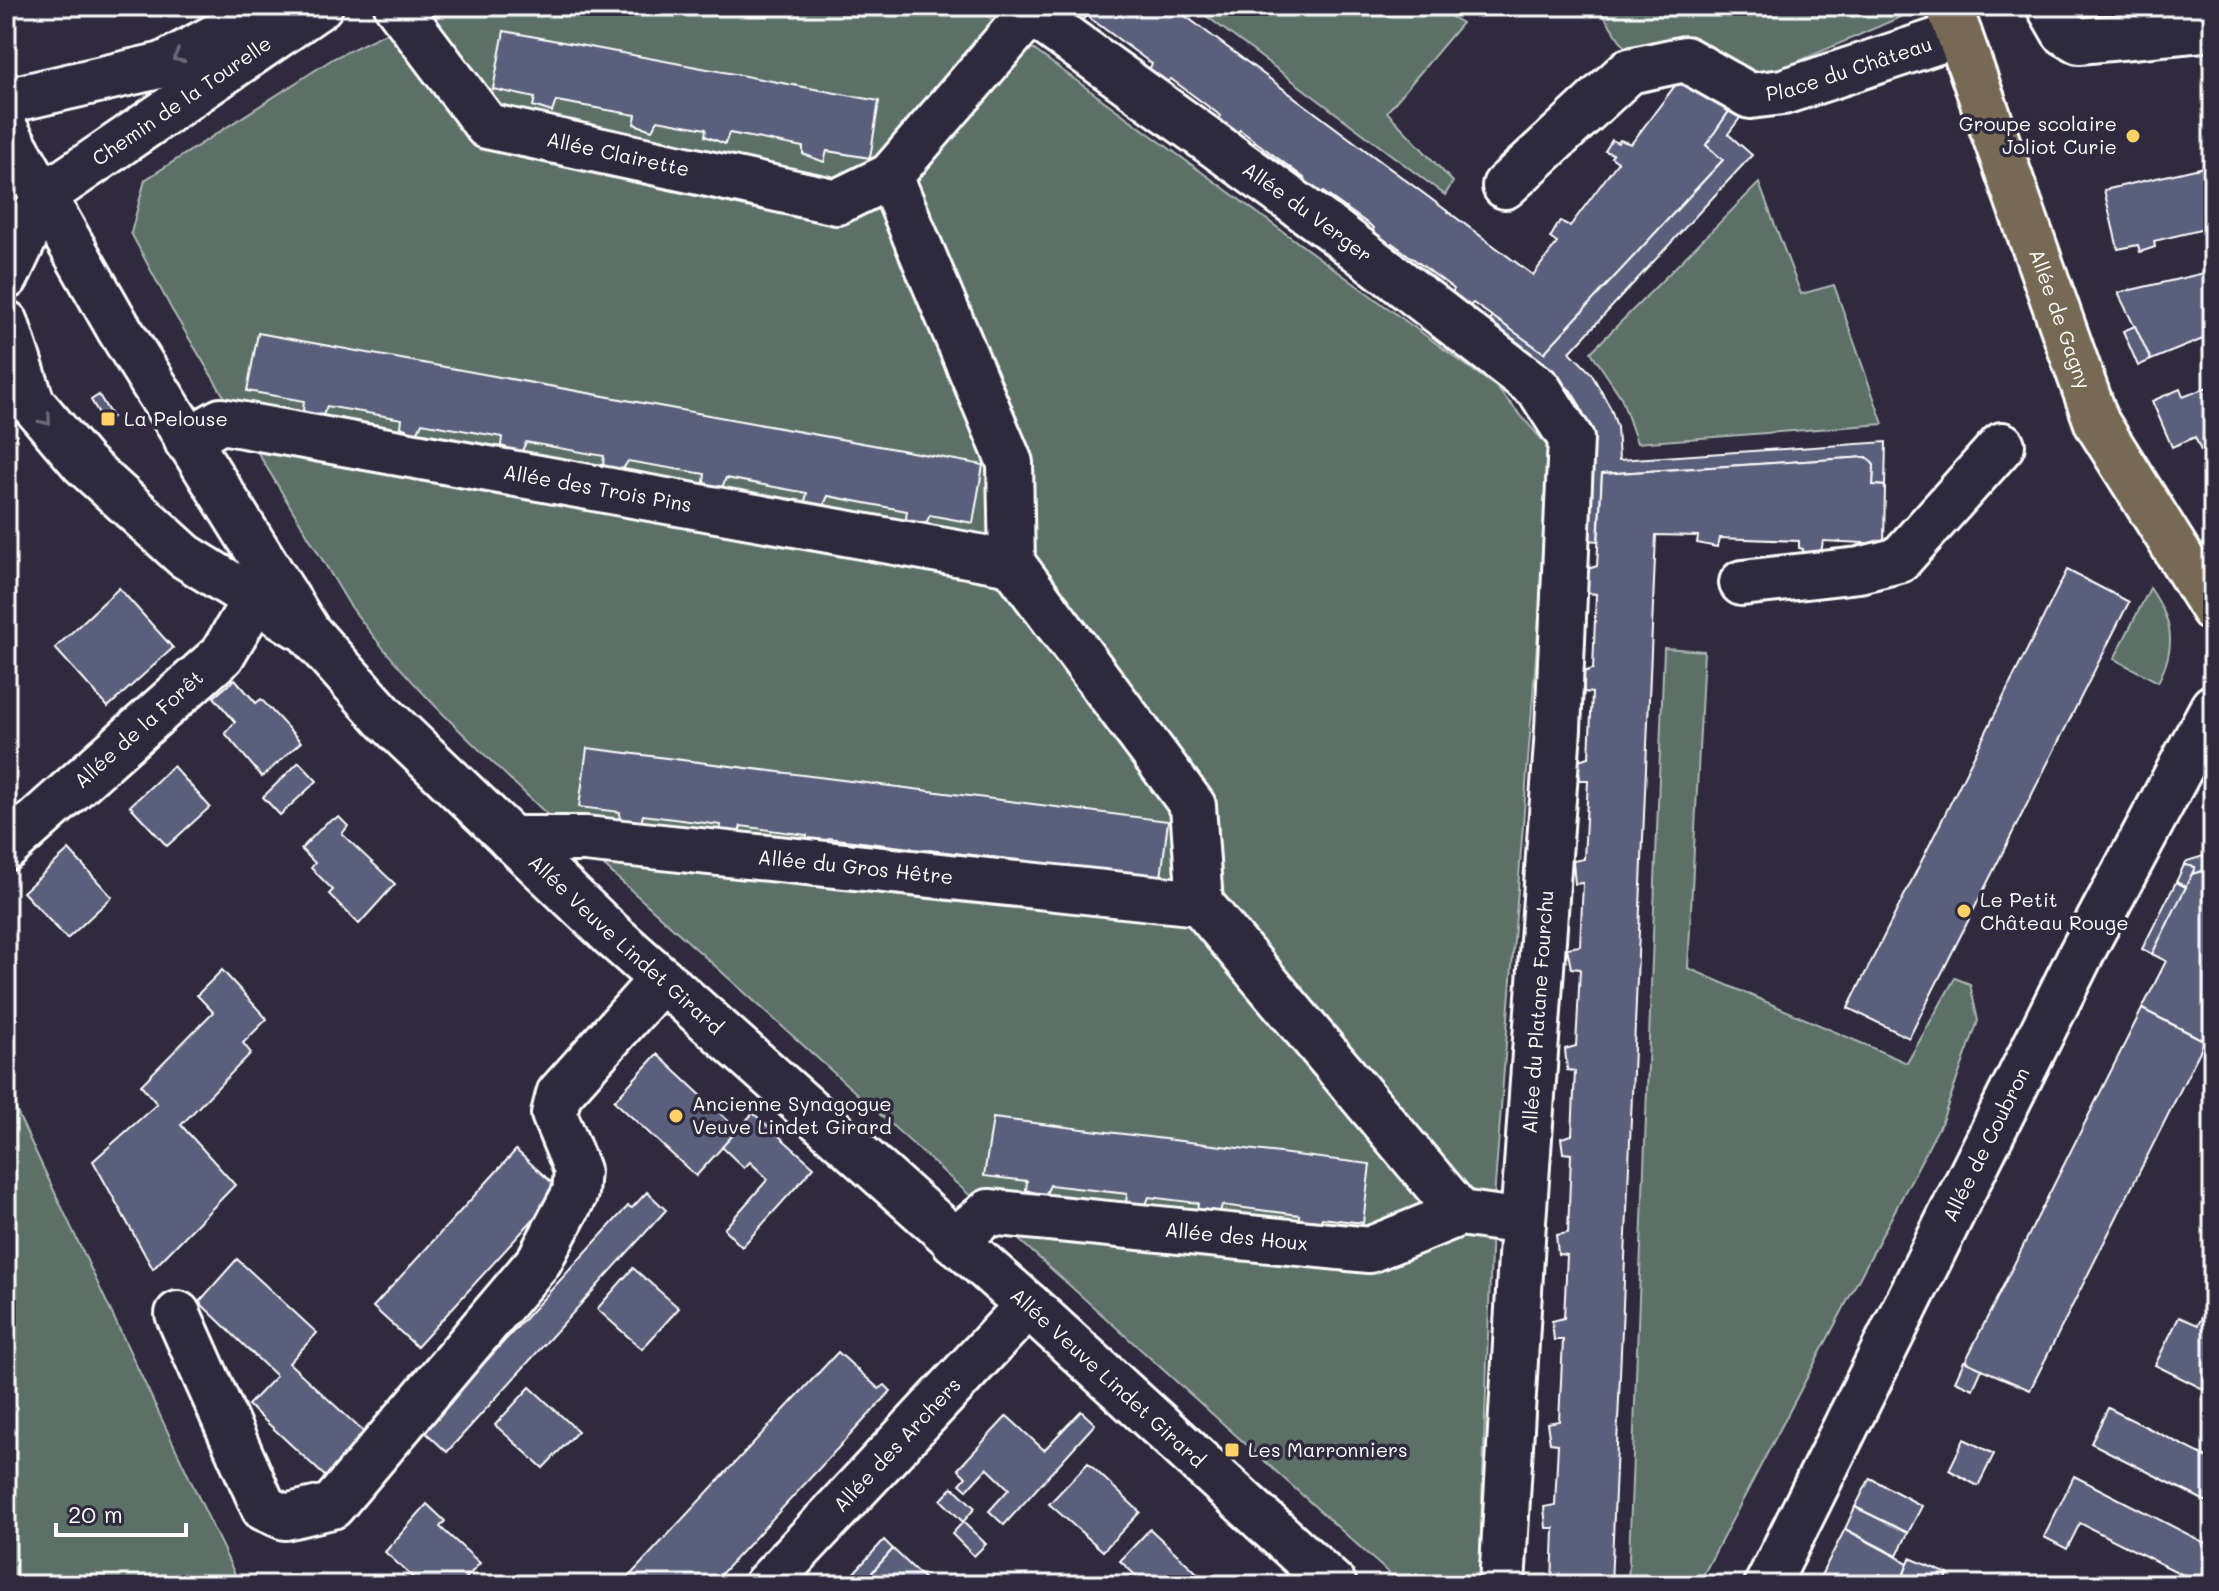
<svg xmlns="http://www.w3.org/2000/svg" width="2219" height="1591" viewBox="0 0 2219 1591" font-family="Mali,sans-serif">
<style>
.green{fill:#5b6f68;stroke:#adb7b4;stroke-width:2}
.building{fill:#5a607c;stroke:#fff;stroke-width:2}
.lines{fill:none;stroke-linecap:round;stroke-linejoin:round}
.minor-casing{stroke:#fff;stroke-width:50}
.major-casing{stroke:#fff;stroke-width:50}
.minor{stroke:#2f2a3d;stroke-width:44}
.major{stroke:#776a54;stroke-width:44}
.oneway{stroke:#6d6a77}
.poi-dot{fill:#ffd166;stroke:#2f2a3d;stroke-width:3}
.labels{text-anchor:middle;stroke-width:7;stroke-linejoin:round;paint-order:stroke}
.street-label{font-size:20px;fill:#fff;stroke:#2f2a3d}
.poi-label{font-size:20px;fill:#fff;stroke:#2f2a3d;text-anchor:start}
</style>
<rect width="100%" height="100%" fill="#2f2a3d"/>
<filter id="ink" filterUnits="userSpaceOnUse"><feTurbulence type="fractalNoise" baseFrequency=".0125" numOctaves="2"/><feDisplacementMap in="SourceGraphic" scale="16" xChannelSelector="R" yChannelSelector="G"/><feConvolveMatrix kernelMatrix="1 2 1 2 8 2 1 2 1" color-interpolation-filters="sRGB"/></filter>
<g filter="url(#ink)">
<g class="green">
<path d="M441,6H974L1496,387L1552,451L1492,1224L1479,1585H1402L551,818C480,750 407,685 349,604L172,310L131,233L145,180L334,58Z"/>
<polygon points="1193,6 1433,6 1462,23 1387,112 1453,182 1445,195"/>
<polygon points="1597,6 1899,6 1903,16 1762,77 1700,41 1628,52"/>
<polygon points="1759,183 1801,294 1834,285 1883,424 1637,443 1621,397 1591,352"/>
<path d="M2150,588C2173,621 2177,646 2158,682L2114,659Z"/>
<polygon points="1664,648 1704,651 1688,968 1907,1063 1955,978 1970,984 1978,1021 1942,1121 1698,1585 1628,1585"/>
<polygon points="6,1089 240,1585 6,1585"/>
</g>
<g class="building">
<polygon points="1067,6 1172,6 1533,275 1557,243 1550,238 1560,221 1570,226 1618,162 1611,157 1613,154 1605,151 1612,140 1618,143 1620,140 1631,144 1683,75 1730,110 1706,145 1723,160 1544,353 1473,303 1463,312 1450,297 1454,289 1392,243 1383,251 1368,236 1374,228 1323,192 1313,200 1300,184 1304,178 1240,130 1230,139 1216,123 1221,116 1171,79 1161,87 1148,71 1152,64 1087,16 1075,25 1064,10"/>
<polygon points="2071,6 2099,6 2099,25 2078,27 2077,8 2071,8"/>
<polygon points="504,31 879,101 870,158 827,151 824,162 803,154 803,147 729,133 725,144 705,136 706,129 658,120 652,130 634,124 636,115 556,101 552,112 533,106 535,98 493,89"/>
<polygon points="1730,110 1740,118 1728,134 1752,155 1570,352 1591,373 1611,409 1617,427 1619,460 1886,442 1885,486 1873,485 1874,465 1867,457 1602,474 1598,541 1588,540 1590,440 1586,419 1579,404 1571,391 1560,381 1487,324 1493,317 1544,353 1723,160 1706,145"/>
<polygon points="2213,165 2213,227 2154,241 2155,247 2140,252 2138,245 2118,249 2104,190"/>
<polygon points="2213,271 2213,335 2151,360 2118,293"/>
<polygon points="2135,326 2151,360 2138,366 2123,331"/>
<polygon points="258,333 983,465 973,523 930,515 924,527 906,519 907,511 828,496 822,509 805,502 807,493 726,478 721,490 704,482 705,474 628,461 621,472 603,465 604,456 526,442 521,453 501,446 502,437 422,423 417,434 401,427 402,419 327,406 322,417 303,411 304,401 247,391"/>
<polygon points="2213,385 2213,467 2209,469 2195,437 2172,447 2152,401 2180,389 2183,397"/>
<polygon points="99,395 112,417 104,422 91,400"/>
<polygon points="1867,457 1874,465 1873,485 1885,486 1884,544 1823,541 1821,553 1803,559 1803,549 1799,548 1799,541 1719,538 1717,547 1697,543 1698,536 1656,535 1611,1585 1552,1585 1554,1528 1546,1528 1544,1507 1555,1505 1558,1444 1550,1443 1547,1423 1559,1421 1563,1340 1554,1340 1552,1321 1564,1318 1567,1255 1558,1254 1556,1235 1568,1233 1571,1154 1563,1153 1561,1138 1572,1135 1575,1071 1567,1070 1565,1049 1576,1046 1580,969 1571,968 1567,948 1580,946 1583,883 1575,884 1573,861 1584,859 1588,780 1580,780 1578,760 1589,757 1592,693 1584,692 1583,672 1593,669 1596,594 1588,593 1585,570 1597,566 1602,474"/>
<polygon points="2067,570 2129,602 1909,1038 1848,1008"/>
<polygon points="119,588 173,648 108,707 55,648"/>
<polygon points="235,679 256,703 261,699 301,742 262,777 225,733 235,722 214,697"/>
<polygon points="587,748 1168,821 1161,878 996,867 997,858 929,850 924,861 909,857 911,848 829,838 823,850 806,843 807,835 741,826 737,839 720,832 721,825 643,815 640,827 619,821 620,812 579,807"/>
<polygon points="299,762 317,781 280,815 263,797"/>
<polygon points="173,766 210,807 167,846 130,806"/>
<polygon points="339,817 348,826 342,834 395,884 359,924 329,894 333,890 311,868 315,863 301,849 327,822"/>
<polygon points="69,850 112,897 67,939 23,892"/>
<polygon points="2213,853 2213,868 2192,874 2195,867 2184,865 2187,861"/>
<polygon points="2184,865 2195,867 2186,887 2176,882"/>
<polygon points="2213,868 2213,1021 2205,1041 2142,1009 2166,961 2152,954 2192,874"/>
<polygon points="2176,882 2186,887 2152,954 2142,949"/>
<polygon points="222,970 267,1019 243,1043 251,1053 181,1125 235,1185 153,1269 93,1161 157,1104 141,1085 213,1012 197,995"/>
<polygon points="2142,1009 2205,1041 2030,1390 1965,1362"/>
<polygon points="657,1054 738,1130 696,1176 614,1101"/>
<polygon points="753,1113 814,1167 742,1247 724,1229 768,1179 750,1162 744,1168 722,1147"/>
<polygon points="993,1118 1370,1164 1363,1223 1322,1218 1318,1230 1299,1224 1299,1215 1222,1205 1218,1218 1197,1212 1198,1203 1149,1197 1145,1207 1126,1203 1127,1194 1050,1185 1045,1196 1026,1190 1027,1181 984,1176"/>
<polygon points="516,1150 560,1190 417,1347 373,1307"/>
<polygon points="647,1192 666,1210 447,1452 423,1430 628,1206 632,1208"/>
<polygon points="237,1259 317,1333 289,1363 367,1435 328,1479 248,1405 276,1376 199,1302"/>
<polygon points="633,1268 679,1308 642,1349 597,1309"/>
<polygon points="2210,1301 2213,1302 2213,1394 2155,1365 2179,1317 2198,1325"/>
<polygon points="838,1352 879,1389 885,1385 891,1391 711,1585 621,1585"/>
<polygon points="1964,1361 1982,1369 1973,1389 1955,1381"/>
<polygon points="530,1387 578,1431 543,1468 495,1425"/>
<polygon points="2108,1408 2213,1460 2213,1505 2091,1443"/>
<polygon points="1081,1411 1095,1424 1004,1525 989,1511 1009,1489 987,1468 967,1490 960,1484 966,1477 958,1469 1007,1416 1044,1450"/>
<polygon points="1964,1439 1994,1454 1978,1486 1949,1470"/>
<polygon points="1088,1463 1140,1512 1103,1551 1049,1504"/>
<polygon points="2074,1476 2213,1547 2213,1585 2203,1585 2080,1523 2067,1549 2044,1537"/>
<polygon points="1870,1478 1922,1506 1908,1533 1855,1507"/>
<polygon points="953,1487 975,1508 963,1522 941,1500"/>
<polygon points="427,1504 445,1521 440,1527 480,1563 460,1585 421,1585 385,1552"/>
<polygon points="1855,1507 1908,1533 1897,1556 1845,1529"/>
<polygon points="963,1522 986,1544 974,1556 952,1534"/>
<polygon points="1150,1529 1210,1585 1146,1585 1120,1561"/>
<polygon points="1845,1529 1908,1563 1900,1584 1880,1574 1875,1585 1816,1585"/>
<polygon points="884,1540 893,1549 861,1585 851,1576"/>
<polygon points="893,1549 931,1585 861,1585"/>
<polygon points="1910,1558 1948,1574 1944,1585 1900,1585"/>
</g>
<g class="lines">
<g class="minor-casing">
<g id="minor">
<path id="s1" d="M397,6L487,126L837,202L890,176"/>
<path id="s2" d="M1022,6L1334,231L1539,389L1571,439L1558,729L1523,1222L1502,1585"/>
<polyline points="2049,6 2064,32 2079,41 2213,28"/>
<polyline points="1031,12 890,176 1010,463 1012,563 1193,806 1200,903 1460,1213"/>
<polyline points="6,101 163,65 246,20 290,6"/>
<path id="s3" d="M6,130L118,327L308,632L385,718L612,935L1028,1305L1334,1585"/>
<path id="s4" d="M1505,186L1629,71L1685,59L1750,96L1783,92L1959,34"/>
<path id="s5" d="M45,195L320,6"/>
<polyline points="6,277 45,195"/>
<polyline points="6,323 32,403 83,463 185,556 298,626"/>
<path id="s6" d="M187,441L221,421L1012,563"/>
<polyline points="1742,583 1859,570 1899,560 2002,445"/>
<path id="s7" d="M511,839H585L1200,903"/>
<path id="s8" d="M6,848L222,655L255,599"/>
<path id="s9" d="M954,1241L989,1212L1369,1250L1460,1213L1523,1222"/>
<polyline points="178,1314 264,1508 285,1517 332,1506 539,1261 575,1193 577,1170 554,1114 559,1094 662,979"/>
<path id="s10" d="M766,1585L1028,1305"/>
<path id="s11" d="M1767,1585L2082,952L2213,707"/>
</g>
</g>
<g class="major-casing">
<g id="major">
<path id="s12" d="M1949,6L2097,423L2213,609"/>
</g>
</g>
<use href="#minor" class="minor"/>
<use href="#major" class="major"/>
</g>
<defs><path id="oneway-chevron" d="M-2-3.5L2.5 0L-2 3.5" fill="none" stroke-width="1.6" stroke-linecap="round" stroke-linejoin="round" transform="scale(2)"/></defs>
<g class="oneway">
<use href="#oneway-chevron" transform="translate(178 57) rotate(152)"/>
<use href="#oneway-chevron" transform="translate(46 420) rotate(50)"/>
</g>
</g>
<g class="poi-dot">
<circle cx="2133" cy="136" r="8"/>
<rect x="100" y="411" width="16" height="16" rx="4"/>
<circle cx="1964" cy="911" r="8"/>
<circle cx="676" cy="1116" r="8"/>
<rect x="1224" y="1442" width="16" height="16" rx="4"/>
</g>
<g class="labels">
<g class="street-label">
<text dy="7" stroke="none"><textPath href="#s4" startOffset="404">Place du Château</textPath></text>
<text dy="7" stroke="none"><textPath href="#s5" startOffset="166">Chemin de la Tourelle</textPath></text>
<text dy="7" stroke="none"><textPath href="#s1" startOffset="284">Allée Clairette</textPath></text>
<text dy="7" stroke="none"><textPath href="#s2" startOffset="352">Allée du Verger</textPath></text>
<text dy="7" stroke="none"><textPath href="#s12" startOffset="332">Allée de Gagny</textPath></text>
<text dy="7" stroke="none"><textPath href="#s6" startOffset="422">Allée des Trois Pins</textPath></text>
<text dy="7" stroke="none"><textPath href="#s8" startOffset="178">Allée de la Forêt</textPath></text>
<text dy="7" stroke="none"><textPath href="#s7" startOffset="346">Allée du Gros Hêtre</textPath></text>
<text dy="7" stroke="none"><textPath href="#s3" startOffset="1032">Allée Veuve Lindet Girard</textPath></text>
<text transform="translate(1538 1012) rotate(-86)" y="7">Allée du Platane Fourchu</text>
<text dy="7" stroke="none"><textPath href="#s11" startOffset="492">Allée de Coubron</textPath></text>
<text dy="7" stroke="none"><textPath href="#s9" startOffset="294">Allée des Houx</textPath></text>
<text dy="7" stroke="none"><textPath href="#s3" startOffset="1680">Allée Veuve Lindet Girard</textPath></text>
<text dy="7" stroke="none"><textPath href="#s10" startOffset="192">Allée des Archers</textPath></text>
</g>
<g class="poi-label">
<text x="2117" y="131" text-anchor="end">Groupe scolaire<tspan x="2117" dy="23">Joliot Curie</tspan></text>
<text x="124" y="426">La Pelouse</text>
<text x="1980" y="907">Le Petit<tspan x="1980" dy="23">Château Rouge</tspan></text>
<text x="692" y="1111">Ancienne Synagogue<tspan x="692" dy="23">Veuve Lindet Girard</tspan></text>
<text x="1248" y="1457">Les Marronniers</text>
</g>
</g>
<rect width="2219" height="1591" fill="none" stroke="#2f2a3d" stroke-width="32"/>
<rect x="16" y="16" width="2187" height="1559" fill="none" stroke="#fff" stroke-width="3" filter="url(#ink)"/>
<path d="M56 1523v12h130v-12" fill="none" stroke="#ffffff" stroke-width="4"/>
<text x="68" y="1523" font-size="24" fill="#ffffff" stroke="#2f2a3d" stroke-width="6" paint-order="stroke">20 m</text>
</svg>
